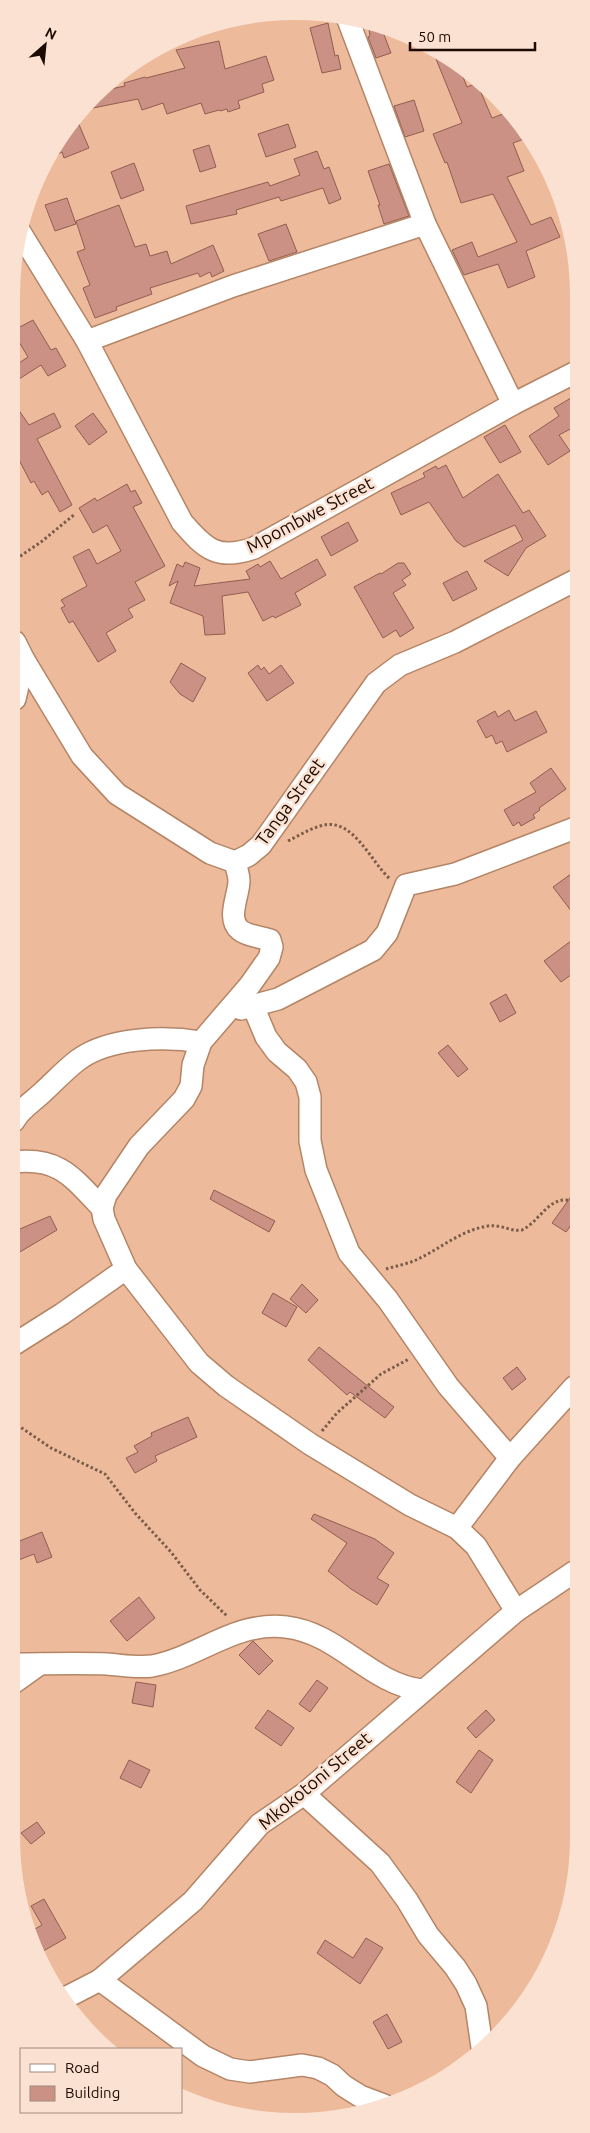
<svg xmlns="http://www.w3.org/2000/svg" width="590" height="2133" viewBox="0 0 590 2133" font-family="Ubuntu,sans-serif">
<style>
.building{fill:#ca9184;stroke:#925d51}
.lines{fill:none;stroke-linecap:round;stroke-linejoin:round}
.minor-casing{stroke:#b48566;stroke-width:24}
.path{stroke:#7c5c48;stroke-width:3;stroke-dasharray:2.5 2.5;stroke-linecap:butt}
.minor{stroke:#fff;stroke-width:21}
.labels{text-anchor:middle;stroke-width:5;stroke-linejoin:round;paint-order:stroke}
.street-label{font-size:18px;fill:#1c0b02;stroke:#fbe1d1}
</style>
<rect width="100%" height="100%" fill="#edbb9b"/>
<g class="building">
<polygon points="328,23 335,56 338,55 341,69 322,73 310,28"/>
<polygon points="368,23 381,27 391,53 376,58 368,37 370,36"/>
<polygon points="219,41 225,69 266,56 274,80 262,84 264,92 238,101 240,108 228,112 227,109 220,111 219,110 205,114 201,103 167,114 163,103 142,110 138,99 88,109 106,90 125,86 124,83 145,77 146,78 185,68 176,50"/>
<polygon points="432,49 460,69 467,87 477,83 492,118 508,112 527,138 513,143 524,171 507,177 531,225 551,217 560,237 526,251 535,277 508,288 498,264 464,275 452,250 472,242 478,257 517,242 493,194 461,203 447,162 445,163 433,134 462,123"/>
<polygon points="414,100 424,131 405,137 394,106"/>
<polygon points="77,120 89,148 64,158 62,152 50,158 59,138"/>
<polygon points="288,124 296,147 266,157 258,134"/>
<polygon points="209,145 216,167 200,172 193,150"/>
<polygon points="317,151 324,169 329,167 341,199 329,204 323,188 281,201 279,197 236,210 237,214 191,224 186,206 268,182 270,186 300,175 294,159"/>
<polygon points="134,163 144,190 121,199 111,172"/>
<polygon points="389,164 409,216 384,224 378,205 380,205 368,171"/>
<polygon points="67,198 76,224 55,231 45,205"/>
<polygon points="119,205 135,247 146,244 150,256 167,251 171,264 213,245 224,271 212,277 210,272 200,277 198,273 150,288 152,294 116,307 117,310 95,318 83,288 90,285 77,252 85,249 76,221"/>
<polygon points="286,224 297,252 269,261 258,234"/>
<polygon points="33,320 51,350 56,348 66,366 48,376 41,365 16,381 16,365 28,357 16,337 16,329"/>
<polygon points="576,395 576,426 559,435 570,451 548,465 529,436 559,416 554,408"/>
<polygon points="16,406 29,425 54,413 61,427 37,439 72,505 60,512 48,491 42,495 34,481 31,483 16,454"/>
<polygon points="93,413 107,432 89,445 75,426"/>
<polygon points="505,425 521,452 500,463 484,437"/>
<polygon points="446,465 463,498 498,474 523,513 529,510 546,536 526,548 508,576 484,561 523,540 515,525 464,547 456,541 429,502 401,515 391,493 425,477 423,473 436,466 438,469"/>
<polygon points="127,484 131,492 135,490 142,503 133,507 165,566 135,582 145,600 128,609 133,617 106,633 116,651 98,662 73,621 69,623 61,608 65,606 61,600 87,586 73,557 89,549 97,564 121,551 107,525 93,533 79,508 95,498 97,501"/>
<polygon points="348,522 358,541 331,556 321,537"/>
<polygon points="317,559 326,575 295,593 301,605 275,618 273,616 263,621 248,592 222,596 225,634 205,635 203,616 170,603 178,581 169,586 177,564 183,567 185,562 200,568 194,586 250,579 246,571 258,564 260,567 270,561 281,579"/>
<polygon points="398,563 404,563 411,574 402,580 406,585 393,593 414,628 400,637 396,630 383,638 354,587 380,573 381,574"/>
<polygon points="467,571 477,589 453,601 443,583"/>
<polygon points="181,663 206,678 193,702 180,694 170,682"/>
<polygon points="258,665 261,670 264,667 269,674 281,665 294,683 267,701 248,673"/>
<polygon points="509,710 515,721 536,711 547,732 507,752 502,741 496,744 492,735 486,738 477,721 495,711 498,717"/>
<polygon points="551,768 566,789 539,808 540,810 533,815 535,818 521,826 519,822 513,826 504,810 536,792 530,783"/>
<polygon points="575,871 575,916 553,887"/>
<polygon points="575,938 575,972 561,982 544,961"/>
<polygon points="506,994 516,1013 500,1022 490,1003"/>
<polygon points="448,1045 468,1069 458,1077 438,1053"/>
<polygon points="214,1190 275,1221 269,1232 210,1199"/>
<polygon points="575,1191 575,1220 566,1232 552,1223"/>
<polygon points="50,1216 57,1230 13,1256 13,1232"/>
<polygon points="302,1284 318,1300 306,1313 290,1299"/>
<polygon points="273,1293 297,1307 286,1327 262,1313"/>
<polygon points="319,1347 394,1407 385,1418 350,1392 347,1395 308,1360"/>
<polygon points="517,1367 526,1379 512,1390 503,1378"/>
<polygon points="188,1417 197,1437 155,1456 157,1461 135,1473 126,1458 138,1452 134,1446 152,1436 151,1433"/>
<polygon points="314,1514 375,1539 394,1553 377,1578 389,1585 377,1605 351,1589 328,1571 347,1543 311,1519"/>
<polygon points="42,1532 52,1557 37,1563 34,1554 16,1561 12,1553 12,1544"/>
<polygon points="139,1597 155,1618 127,1641 110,1621"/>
<polygon points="253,1641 273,1661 259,1675 239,1655"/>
<polygon points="317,1680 328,1688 310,1712 299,1704"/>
<polygon points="136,1682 156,1685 153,1707 132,1703"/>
<polygon points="268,1710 294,1728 281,1746 255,1728"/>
<polygon points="486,1710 495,1720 476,1738 467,1728"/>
<polygon points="479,1750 493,1760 471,1793 456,1782"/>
<polygon points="129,1760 150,1770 141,1788 120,1778"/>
<polygon points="37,1822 45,1833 31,1844 21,1833"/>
<polygon points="44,1899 66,1938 38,1954 33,1946 30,1932 42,1925 31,1906"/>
<polygon points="366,1938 383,1948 360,1984 317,1953 325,1940 353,1958"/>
<polygon points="387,2014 402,2042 388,2049 373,2022"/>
</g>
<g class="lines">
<g class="minor-casing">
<g id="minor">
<polyline points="347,17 425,224 513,404"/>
<path d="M20,232L87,341L182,522C205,549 218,561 254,548L513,404L576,372"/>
<polyline points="87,341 233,286 425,224"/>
<polyline points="15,642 24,660 82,756 117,794 210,853 235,862 249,855 261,845 376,683 400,665 455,642 576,580"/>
<polyline points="15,699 24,660"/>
<path d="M235,862C236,868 239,874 239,881C239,895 226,919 240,930C247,936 261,937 270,940L272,947L269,958L250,985L201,1042L193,1065L191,1086L184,1099L139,1146L106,1195L102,1208L104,1219L126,1269L199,1363L226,1386L310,1444L410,1505L457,1528L476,1546L516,1611"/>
<polyline points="253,1006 266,1037 277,1052 297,1069 306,1082 310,1097 310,1141 316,1170 349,1253 388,1300 448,1386 510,1458"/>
<polyline points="241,1009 278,999 373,950 387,933 406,885 455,874 575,828"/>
<path d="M14,1121C20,1109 34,1101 44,1091C55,1081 66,1069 78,1060C109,1037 165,1036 201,1042"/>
<path d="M14,1162C60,1157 73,1178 102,1208"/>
<polyline points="13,1345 62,1314 126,1269"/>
<polyline points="457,1528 510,1458 574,1387"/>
<path d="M12,1664C44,1664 75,1663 107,1664C121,1665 138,1668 152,1666C200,1657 234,1621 286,1627C339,1633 370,1684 422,1690"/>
<polyline points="12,1684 40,1664"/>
<polyline points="304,1794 380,1863 407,1900 428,1935 455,1967 466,1984 476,2006 482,2047"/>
<polyline points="100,1980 203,2056 230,2069 250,2072 302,2065 318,2068 332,2075 344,2086 360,2096 384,2105"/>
<polyline points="65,1998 100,1980 193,1901 260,1824 304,1794 516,1611 574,1572"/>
</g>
</g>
<g class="path">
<polyline points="16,559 41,542 75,514"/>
<path d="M288,841C300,835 311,828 324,825C354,819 371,862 390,879"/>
<path d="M386,1269C396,1266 407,1264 416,1260C440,1249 461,1230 488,1226C501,1224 511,1232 522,1230C541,1221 550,1192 575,1202"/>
<polyline points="13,1422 51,1448 105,1474 135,1513 171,1552 200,1590 227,1616"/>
<polyline points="322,1431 337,1413 381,1374 409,1359"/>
</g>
<use href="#minor" class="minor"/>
</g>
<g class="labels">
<g class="street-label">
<text transform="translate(310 515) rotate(-28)" y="6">Mpombwe Street</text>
<text transform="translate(290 802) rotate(-54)" y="6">Tanga Street</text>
<text transform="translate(315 1781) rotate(-40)" y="6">Mkokotoni Street</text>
</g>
</g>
<path d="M0 0H590V2133H0ZM295 20H295A275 275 0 0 1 570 295V1838A275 275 0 0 1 295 2113H295A275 275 0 0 1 20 1838V295A275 275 0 0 1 295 20Z" fill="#fbe1d1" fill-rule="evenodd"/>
<rect x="20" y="2048" width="162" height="65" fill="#fbe1d1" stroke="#a28b7e"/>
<rect x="30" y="2064" width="25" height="8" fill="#ffffff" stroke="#a28b7e"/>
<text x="65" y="2073" font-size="15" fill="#1c0b02">Road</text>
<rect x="30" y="2086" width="25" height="15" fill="#ca9184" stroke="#a28b7e"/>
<text x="65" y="2098" font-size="15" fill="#1c0b02">Building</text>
<g transform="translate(45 45) rotate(27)" stroke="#fbe1d1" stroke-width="4" paint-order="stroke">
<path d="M0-4L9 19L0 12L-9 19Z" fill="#1c0b02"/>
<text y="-8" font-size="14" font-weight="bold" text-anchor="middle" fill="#1c0b02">N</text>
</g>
<path d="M410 42v8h125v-8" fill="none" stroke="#1c0b02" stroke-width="2.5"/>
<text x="418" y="42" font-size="15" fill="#1c0b02" stroke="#fbe1d1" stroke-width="4" paint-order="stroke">50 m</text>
</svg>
